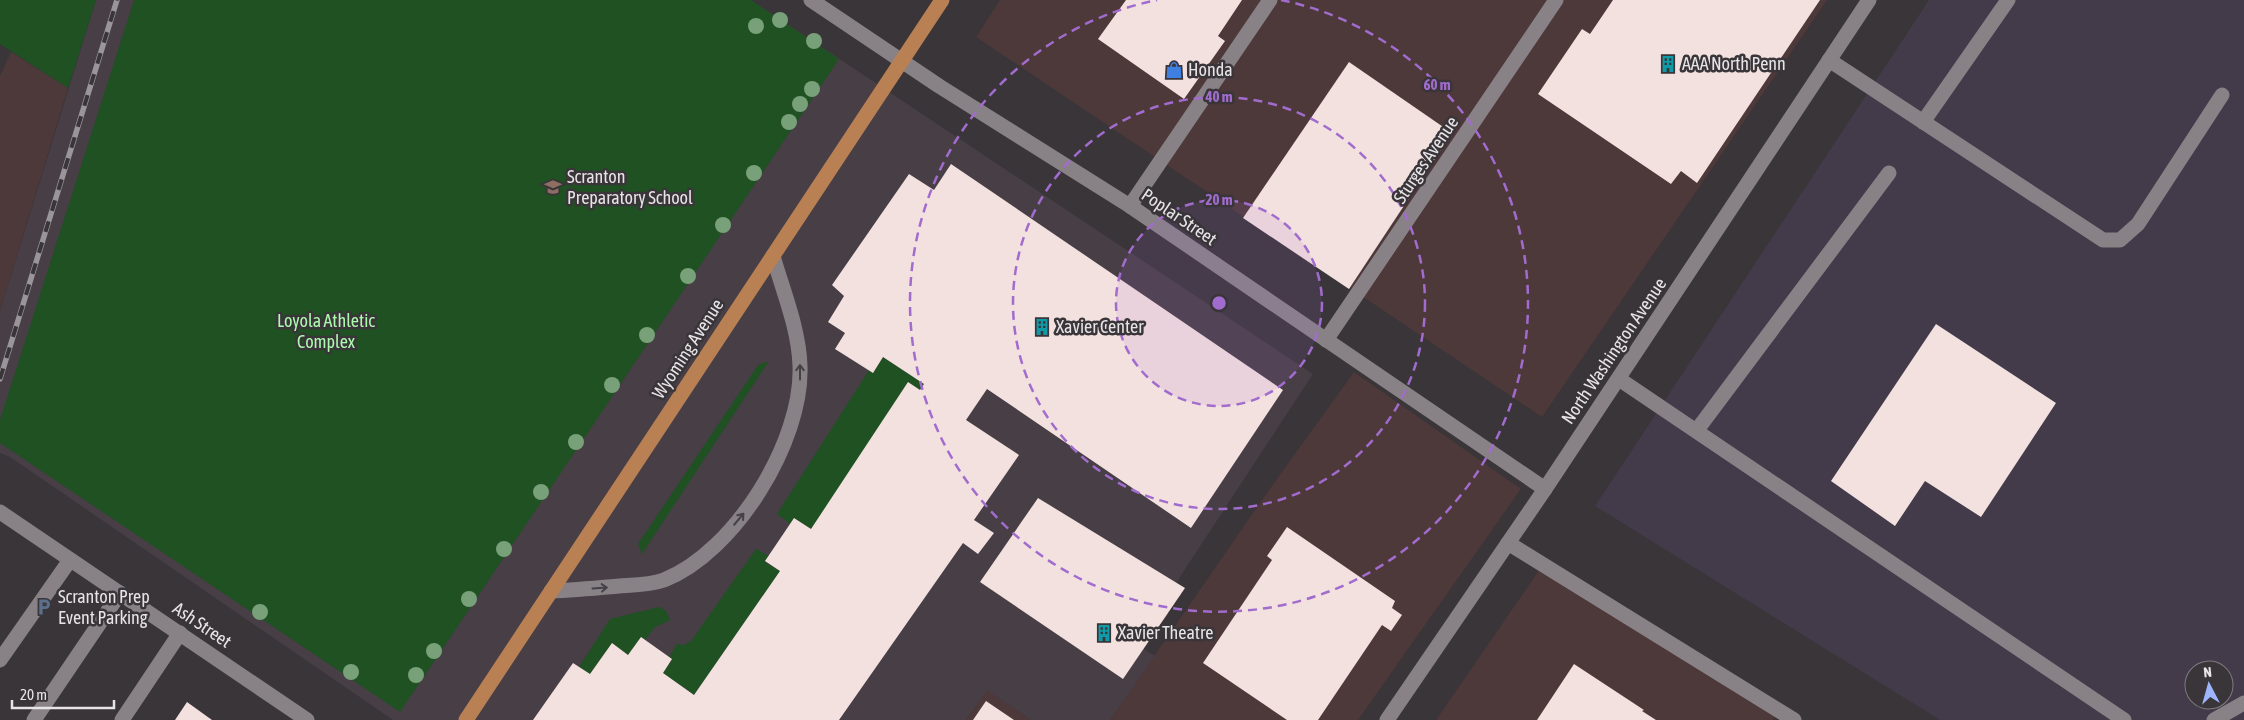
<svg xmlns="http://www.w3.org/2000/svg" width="2244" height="720" viewBox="0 0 2244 720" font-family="'Asap Condensed',sans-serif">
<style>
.commercial{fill:#4d383a}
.industrial{fill:#433a4a;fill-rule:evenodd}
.built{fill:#473e46}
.green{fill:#1f5123}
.building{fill:#f3e1df}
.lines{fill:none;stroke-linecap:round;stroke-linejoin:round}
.minor{stroke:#888287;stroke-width:15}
.major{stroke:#b98053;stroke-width:15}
.rail-casing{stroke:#999599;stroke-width:5.5}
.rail{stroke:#393539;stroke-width:4;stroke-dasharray:11;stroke-linecap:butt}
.tree{fill:#78a179}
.oneway{stroke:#454145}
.ring{fill:none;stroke:#a16ccd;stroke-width:2.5;stroke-dasharray:9 6}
.labels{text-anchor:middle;stroke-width:5;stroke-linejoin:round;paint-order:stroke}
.poi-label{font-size:18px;fill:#e7e4e7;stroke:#393539;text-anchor:start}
.street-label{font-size:18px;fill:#e7e4e7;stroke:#393539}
.park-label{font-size:18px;fill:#abfaad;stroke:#393539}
.centre{fill:#a16ccd;stroke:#393539;stroke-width:2.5}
.ring-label{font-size:15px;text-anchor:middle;font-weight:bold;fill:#a16ccd;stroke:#393539;stroke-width:5;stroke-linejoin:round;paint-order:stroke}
</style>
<rect width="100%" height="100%" fill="#393539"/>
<g class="commercial">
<polygon points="1000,0 1827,0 1542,417 976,37"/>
<polygon points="11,52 68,88 0,311 0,76"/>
<polygon points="1354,372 1521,489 1358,720 1110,720 1266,494"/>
<polygon points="1542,566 1776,715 1773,720 1436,720"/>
<polygon points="987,689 1031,720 966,720"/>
</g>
<path class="industrial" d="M1929,0H2244V720H1940L1595,506ZM2194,670H2224V700H2194Z"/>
<polygon class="built" points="96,0 751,0 1313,374 1136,644 1155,656 1110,720 1031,720 987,690 966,720 393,720 10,457 0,453 0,311"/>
<g class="green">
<polygon points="0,0 96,0 68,88 0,44"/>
<polygon points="134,0 751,0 839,59 400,712 0,443 0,420"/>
<polygon points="883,357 924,384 811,529 794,518 790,524 777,514 869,370 873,373"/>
<polygon points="769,361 642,554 638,544 758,365"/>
<polygon points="756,549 769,556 765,562 780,571 694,695 663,673 672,660 669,657 677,644 684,645 691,641"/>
<polygon points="659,607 666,611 670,620 655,627 645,640 641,637 628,655 612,643 590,674 579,667 610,619"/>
</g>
<g class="building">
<polygon points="1126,0 1242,0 1218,36 1225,41 1184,99 1098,39"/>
<polygon points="1613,0 1820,0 1697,183 1681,171 1671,184 1538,94 1582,29 1590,34"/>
<polygon points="1349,62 1452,133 1349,289 1243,218"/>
<polygon points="951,164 1283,390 1191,528 987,389 966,420 1019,455 974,520 994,533 978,554 963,543 839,720 533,720 573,663 590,674 612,643 628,655 641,637 672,659 663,673 694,695 780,571 765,561 790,524 794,518 811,529 908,382 920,390 924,384 883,357 873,373 835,349 845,333 828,322 844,296 832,285 909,174 934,190"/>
<polygon points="1936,324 2056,403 1981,517 1925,481 1895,526 1831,481"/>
<polygon points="1038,498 1185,588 1123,679 980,582"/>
<polygon points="1287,527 1395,601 1392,608 1402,615 1391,631 1382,625 1318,720 1287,720 1203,663 1272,560 1267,556"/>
<polygon points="1574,664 1644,710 1642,711 1656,720 1537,720"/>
<polygon points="986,701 1014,720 973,720"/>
<polygon points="187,702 212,720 175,720"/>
</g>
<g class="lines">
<g class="minor">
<polyline points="811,0 939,86 1130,206 1545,489"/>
<polyline points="1829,60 2103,240 2120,240 2138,224 2222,95"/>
<polyline points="1923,122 2008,0"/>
<polyline points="1130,206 1270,0"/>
<polyline points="1326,340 1556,0"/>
<polyline points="1619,379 2124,720"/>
<polyline points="1697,430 1889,173"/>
<polyline points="0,512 307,720"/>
<polyline points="1508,543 1794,720"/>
<path d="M551,591C574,590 596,588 619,586C634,585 650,585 664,580C735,552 803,441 800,366C799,329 783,291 773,256"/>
<polyline points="0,660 70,560"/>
<polyline points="34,720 120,593"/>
<polyline points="122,720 180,633"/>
<polyline points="1387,720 1545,489 1869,0"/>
<polyline points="2214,720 2244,703"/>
</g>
<polyline class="major" points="466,720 942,0"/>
<g class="rail-casing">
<polyline id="rail" points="0,379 117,0"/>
</g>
<use href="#rail" class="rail"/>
</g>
<g class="tree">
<circle cx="780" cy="20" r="8"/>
<circle cx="756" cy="26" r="8"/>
<circle cx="814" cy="41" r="8"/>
<circle cx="812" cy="89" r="8"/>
<circle cx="800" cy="104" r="8"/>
<circle cx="789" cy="122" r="8"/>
<circle cx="754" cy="173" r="8"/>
<circle cx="723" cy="225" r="8"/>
<circle cx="688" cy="276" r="8"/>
<circle cx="647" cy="335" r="8"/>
<circle cx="612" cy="385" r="8"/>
<circle cx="576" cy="442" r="8"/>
<circle cx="541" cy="492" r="8"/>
<circle cx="504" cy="549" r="8"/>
<circle cx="469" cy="599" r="8"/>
<circle cx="260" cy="612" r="8"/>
<circle cx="434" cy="651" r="8"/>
<circle cx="351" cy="672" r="8"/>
<circle cx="416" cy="675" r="8"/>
</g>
<defs><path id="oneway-shaft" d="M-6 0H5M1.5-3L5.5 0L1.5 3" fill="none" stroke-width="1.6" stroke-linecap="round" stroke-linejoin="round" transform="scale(1.25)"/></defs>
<g class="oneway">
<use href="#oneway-shaft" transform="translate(800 372) rotate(-90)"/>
<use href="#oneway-shaft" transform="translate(739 519) rotate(-50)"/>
<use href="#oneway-shaft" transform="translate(600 588) rotate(-4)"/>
</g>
<circle cx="1219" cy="303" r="103" fill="#a16ccd" fill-opacity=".12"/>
<g class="ring">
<circle cx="1219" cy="303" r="103"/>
<circle cx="1219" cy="303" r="206"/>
<path d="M1281 0A309 309 0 1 1 1157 0"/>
</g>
<defs>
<g id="building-bare" transform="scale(1.35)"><path d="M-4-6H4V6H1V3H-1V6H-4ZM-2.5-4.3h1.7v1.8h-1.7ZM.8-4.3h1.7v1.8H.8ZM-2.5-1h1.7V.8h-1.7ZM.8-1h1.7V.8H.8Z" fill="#0f9aa8" stroke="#393539" stroke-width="2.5" paint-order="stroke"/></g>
<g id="shop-bare" transform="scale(1.35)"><path d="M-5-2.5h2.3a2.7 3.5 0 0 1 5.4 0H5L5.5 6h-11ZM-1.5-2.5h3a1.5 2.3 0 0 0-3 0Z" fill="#3f7fe0" stroke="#393539" stroke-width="2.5" paint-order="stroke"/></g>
<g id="school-bare" transform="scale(1.35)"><path d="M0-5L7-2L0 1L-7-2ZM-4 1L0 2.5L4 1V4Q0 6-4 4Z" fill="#8d6e63" stroke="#393539" stroke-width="2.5" paint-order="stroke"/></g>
<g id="parking-bare" transform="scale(1.35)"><path d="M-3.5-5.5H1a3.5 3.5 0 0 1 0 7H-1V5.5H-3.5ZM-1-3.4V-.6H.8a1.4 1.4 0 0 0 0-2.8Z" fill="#5c6f8a" stroke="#393539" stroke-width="2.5" paint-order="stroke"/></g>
</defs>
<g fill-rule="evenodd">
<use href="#building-bare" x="1668" y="64"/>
<use href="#shop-bare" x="1174" y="70"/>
<use href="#school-bare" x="553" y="187"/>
<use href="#building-bare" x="1042" y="327"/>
<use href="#parking-bare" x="44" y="607"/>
<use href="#building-bare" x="1104" y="633"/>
</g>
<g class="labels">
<g class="poi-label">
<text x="1682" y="70">AAA North Penn</text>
<text x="1188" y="76">Honda</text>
<text x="567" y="183">Scranton<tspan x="567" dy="21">Preparatory School</tspan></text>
<text x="1056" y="333">Xavier Center</text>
<text x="58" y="603">Scranton Prep<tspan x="58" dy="21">Event Parking</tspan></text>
<text x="1118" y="639">Xavier Theatre</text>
</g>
<g class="street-label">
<text transform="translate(1426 160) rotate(-56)" y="6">Sturges Avenue</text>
<text transform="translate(1179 217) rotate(34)" y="6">Poplar Street</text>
<text transform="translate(688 349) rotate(-57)" y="6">Wyoming Avenue</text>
<text transform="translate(1614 351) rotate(-56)" y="6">North Washington Avenue</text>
<text transform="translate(202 625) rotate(34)" y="6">Ash Street</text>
</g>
<g class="park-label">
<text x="326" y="327">Loyola Athletic<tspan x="326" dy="21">Complex</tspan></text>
</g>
</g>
<circle cx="1219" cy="303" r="8" class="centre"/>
<g class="ring-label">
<text x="1437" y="90">60 m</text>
<text x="1219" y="102">40 m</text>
<text x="1219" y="205">20 m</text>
</g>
<g transform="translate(2209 685) rotate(354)"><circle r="24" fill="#393539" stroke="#7f7b7f"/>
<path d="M0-4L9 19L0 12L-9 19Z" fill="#9eb4fd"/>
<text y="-8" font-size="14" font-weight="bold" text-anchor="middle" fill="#e7e4e7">N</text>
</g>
<path d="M12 700v8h102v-8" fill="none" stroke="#e7e4e7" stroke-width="2.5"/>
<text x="20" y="700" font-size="15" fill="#e7e4e7" stroke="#393539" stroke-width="4" paint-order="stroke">20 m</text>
</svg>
